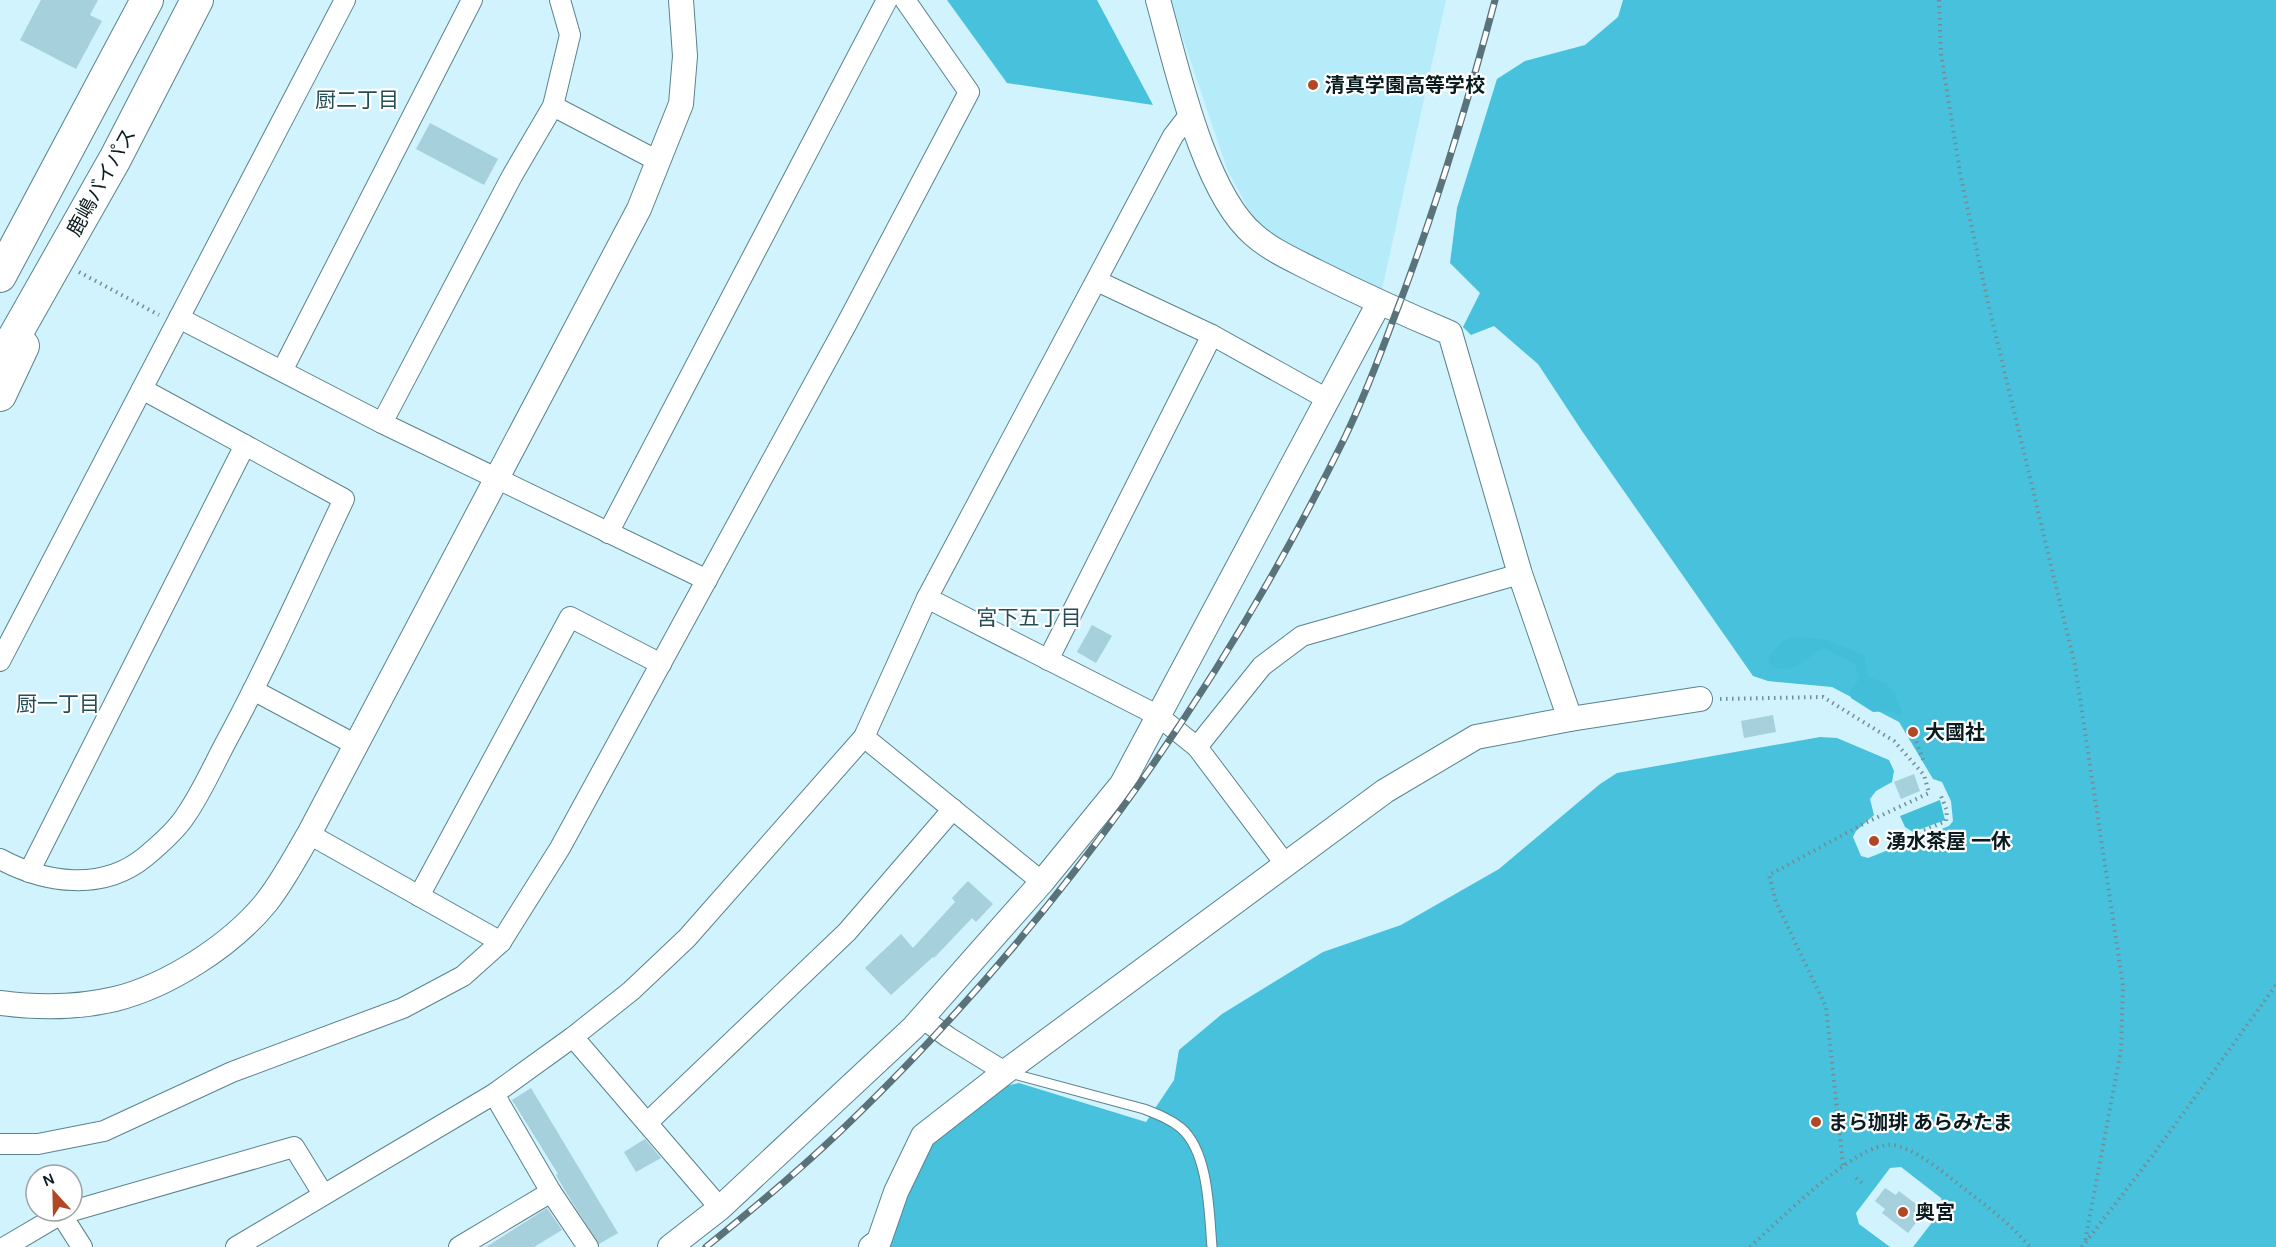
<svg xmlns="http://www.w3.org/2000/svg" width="2276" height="1247" viewBox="0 0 2276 1247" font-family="Karla,'Noto Sans JP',sans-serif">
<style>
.built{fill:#b6ecfa}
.forest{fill:#47c1dc}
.water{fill:#43bed9}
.building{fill:#a5d0dc}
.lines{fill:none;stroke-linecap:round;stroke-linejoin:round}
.service-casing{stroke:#5a838d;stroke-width:11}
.minor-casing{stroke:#5a838d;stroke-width:22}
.tertiary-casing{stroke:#5a838d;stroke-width:26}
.trunk-casing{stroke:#5a838d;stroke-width:34}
.path{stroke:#738d95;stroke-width:4;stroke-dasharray:1.5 4.5;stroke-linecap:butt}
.service{stroke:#fff;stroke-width:9}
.minor{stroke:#fff;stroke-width:20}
.tertiary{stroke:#fff;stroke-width:24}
.trunk{stroke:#fff;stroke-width:32}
.rail-casing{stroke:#5a7279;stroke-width:7}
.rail{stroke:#fff;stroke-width:4.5;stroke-dasharray:14;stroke-linecap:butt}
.poi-dot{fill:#b04826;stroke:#fff;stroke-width:2}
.labels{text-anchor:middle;stroke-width:4.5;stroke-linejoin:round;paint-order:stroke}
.poi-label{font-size:20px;font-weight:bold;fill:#0b1c20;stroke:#fff;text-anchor:start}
.street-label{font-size:20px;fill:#0b1c20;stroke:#fff}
.neighbourhood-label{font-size:21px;fill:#264e58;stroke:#fff}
</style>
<rect width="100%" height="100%" fill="#d0f3fd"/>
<polygon class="built" points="1170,0 1446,0 1379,303 1293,264 1251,214 1227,169"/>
<g class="forest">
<polygon points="947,0 1097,0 1153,105 1007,83"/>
<polygon points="1623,0 2276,0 2276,1247 1913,1247 1944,1207 1941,1198 1901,1167 1890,1168 1856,1213 1859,1224 1890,1247 881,1247 931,1141 1005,1086 1019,1083 1146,1122 1174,1080 1179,1050 1222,1014 1323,952 1401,925 1499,869 1600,784 1617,773 1820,737 1837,738 1889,760 1894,771 1892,782 1876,791 1870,799 1874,815 1856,831 1853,837 1861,856 1868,858 1949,826 1953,821 1951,801 1942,782 1933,779 1899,722 1832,687 1768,681 1753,676 1582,431 1538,364 1494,326 1471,335 1463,327 1480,293 1450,263 1457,208 1497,79 1525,61 1585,45 1618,17"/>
</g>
<g class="water">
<polygon points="1794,637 1824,639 1864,655 1868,677 1886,683 1895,694 1903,714 1899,716 1889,711 1873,712 1851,698 1850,691 1859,680 1855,664 1825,649 1821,649 1800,664 1789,669 1773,668 1767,659 1781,642"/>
<polygon points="1940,800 1945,820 1913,832 1905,827 1900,816"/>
</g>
<g class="building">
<polygon points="41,0 98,0 90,15 102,21 76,69 20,40"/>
<polygon points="430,123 498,159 484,185 416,149"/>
<polygon points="1092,625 1112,636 1096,663 1077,652"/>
<polygon points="1773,715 1776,732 1744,738 1741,721"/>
<polygon points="1914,774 1920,791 1901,799 1894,782"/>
<polygon points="968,881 993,904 976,922 972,918 934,958 933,957 891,995 865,968 901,934 913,948 955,902 952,898"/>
<polygon points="531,1088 618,1233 599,1244 567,1194 556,1175 558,1174 512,1100"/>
<polygon points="645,1139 661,1158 636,1172 624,1152"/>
<polygon points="1885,1188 1896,1195 1899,1191 1925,1211 1908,1233 1882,1213 1885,1209 1875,1201"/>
<polygon points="547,1208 562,1230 534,1247 486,1247"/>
</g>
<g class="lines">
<g class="service-casing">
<path id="service" d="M1010,1073L1144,1109C1157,1114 1170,1119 1181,1128C1209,1152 1209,1213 1212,1247"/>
</g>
<g class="minor-casing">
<g id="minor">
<polyline points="553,106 658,161"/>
<polyline points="1097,281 1212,335 1329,400"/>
<polyline points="179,318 382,423 707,580"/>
<polyline points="282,371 472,0"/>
<polyline points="382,423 512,176 553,106 570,35 560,0"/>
<polyline points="608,533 887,0"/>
<polyline points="927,598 1157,715 1197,747 1286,865"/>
<polyline points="1048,660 1212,335"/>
<polyline points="0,661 345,0"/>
<polyline points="253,690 356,745"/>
<polyline points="864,737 1042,882"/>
<polyline points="1197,747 1262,666 1302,636 1520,574"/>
<polyline points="309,834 501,942"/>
<path d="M0,859C45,883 102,892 145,857C157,847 178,828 186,815C202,792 214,764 227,740C270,661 306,579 344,499L142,389"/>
<polyline points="29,872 245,445"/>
<polyline points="419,896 570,617 661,664"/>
<polyline points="922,1018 948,1037 1005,1072"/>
<polyline points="573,1037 720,1208"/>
<polyline points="494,1094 551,1192 588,1247"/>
<polyline points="647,1123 847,932 953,809"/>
<polyline points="0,1144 38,1144 104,1131 232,1072 403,1008 463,976 501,942 560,848 846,325 969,92 905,0"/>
<polyline points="72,1211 294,1147 323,1194"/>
<polyline points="61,1214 82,1247"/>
<polyline points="5,1247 61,1214 71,1211"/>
<polyline points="236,1247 494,1094 573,1037 631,991 687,938 864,737 927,598 1173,136 1190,114"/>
<polyline points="459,1247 551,1192"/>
</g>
</g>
<g class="tertiary-casing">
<g id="tertiary">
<path d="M1158,0C1176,64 1203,192 1254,235C1272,251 1296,261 1317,272C1361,294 1405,314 1450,333L1520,574L1570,719"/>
<path d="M0,1003C38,1008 77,1008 115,999C168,986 230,946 265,904C282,883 295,858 309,834L639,209L681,104L685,56L681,0"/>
<polyline points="670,1247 720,1208 913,1028 1042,882 1122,784 1379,303"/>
<polyline points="871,1247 879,1241 896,1192 923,1136 1005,1072 1385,791 1476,737 1570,719 1700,699"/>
</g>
</g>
<g class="trunk-casing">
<g id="trunk">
<polyline points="0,276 147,0"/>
<polyline points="0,362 115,159 197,0"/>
<polyline points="0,395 23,346"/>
</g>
</g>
<g class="path">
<polyline points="1939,0 1941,54 1960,173 1989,307 2075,665 2123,986 2121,1050 2085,1242"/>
<polyline points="79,272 159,315"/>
<polyline points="1720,699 1823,697 1894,741 1924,775 1929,793 1863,824 1769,875 1776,902 1826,1007 1843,1165"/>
<polyline points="1914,736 1924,762"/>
<polyline points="1913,835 1946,821 1947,811 1941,796"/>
<polyline points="1856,1178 1862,1183"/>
<path d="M1750,1247C1777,1223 1857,1141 1892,1145C1913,1147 1942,1171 1958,1184C1983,1203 2010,1223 2030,1247"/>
<polyline points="2082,1247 2153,1155 2276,985"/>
</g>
<use href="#service" class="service"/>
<use href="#minor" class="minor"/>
<use href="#tertiary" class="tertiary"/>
<use href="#trunk" class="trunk"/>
<g class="rail-casing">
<path id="rail" d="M706,1247C757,1206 807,1164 854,1118C1056,922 1223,687 1346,435C1363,399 1378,361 1392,323C1433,218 1466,109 1495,0"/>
</g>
<use href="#rail" class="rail"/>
</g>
<g class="poi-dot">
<circle cx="1313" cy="85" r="6"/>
<circle cx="1913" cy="732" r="6"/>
<circle cx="1874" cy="841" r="6"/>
<circle cx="1816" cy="1122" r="6"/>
<circle cx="1903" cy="1212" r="6"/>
</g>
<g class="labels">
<g class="poi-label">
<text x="1325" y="92">清真学園高等学校</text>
<text x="1925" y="739">大國社</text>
<text x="1886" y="848">湧水茶屋 一休</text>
<text x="1828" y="1129">まら珈琲 あらみたま</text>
<text x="1915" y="1219">奥宮</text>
</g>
<g class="street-label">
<text transform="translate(101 182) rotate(-61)" y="7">鹿嶋バイパス</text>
</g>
<g class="neighbourhood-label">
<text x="357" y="107">厨二丁目</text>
<text x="1029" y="625">宮下五丁目</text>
<text x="58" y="711">厨一丁目</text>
</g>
</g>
<g transform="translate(54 1193) rotate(338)"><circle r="28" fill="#ffffff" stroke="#9da4a6" stroke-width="1.5"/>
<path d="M0-4.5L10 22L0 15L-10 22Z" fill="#b04826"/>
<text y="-9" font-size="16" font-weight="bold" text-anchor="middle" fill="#0b1c20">N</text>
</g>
</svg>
